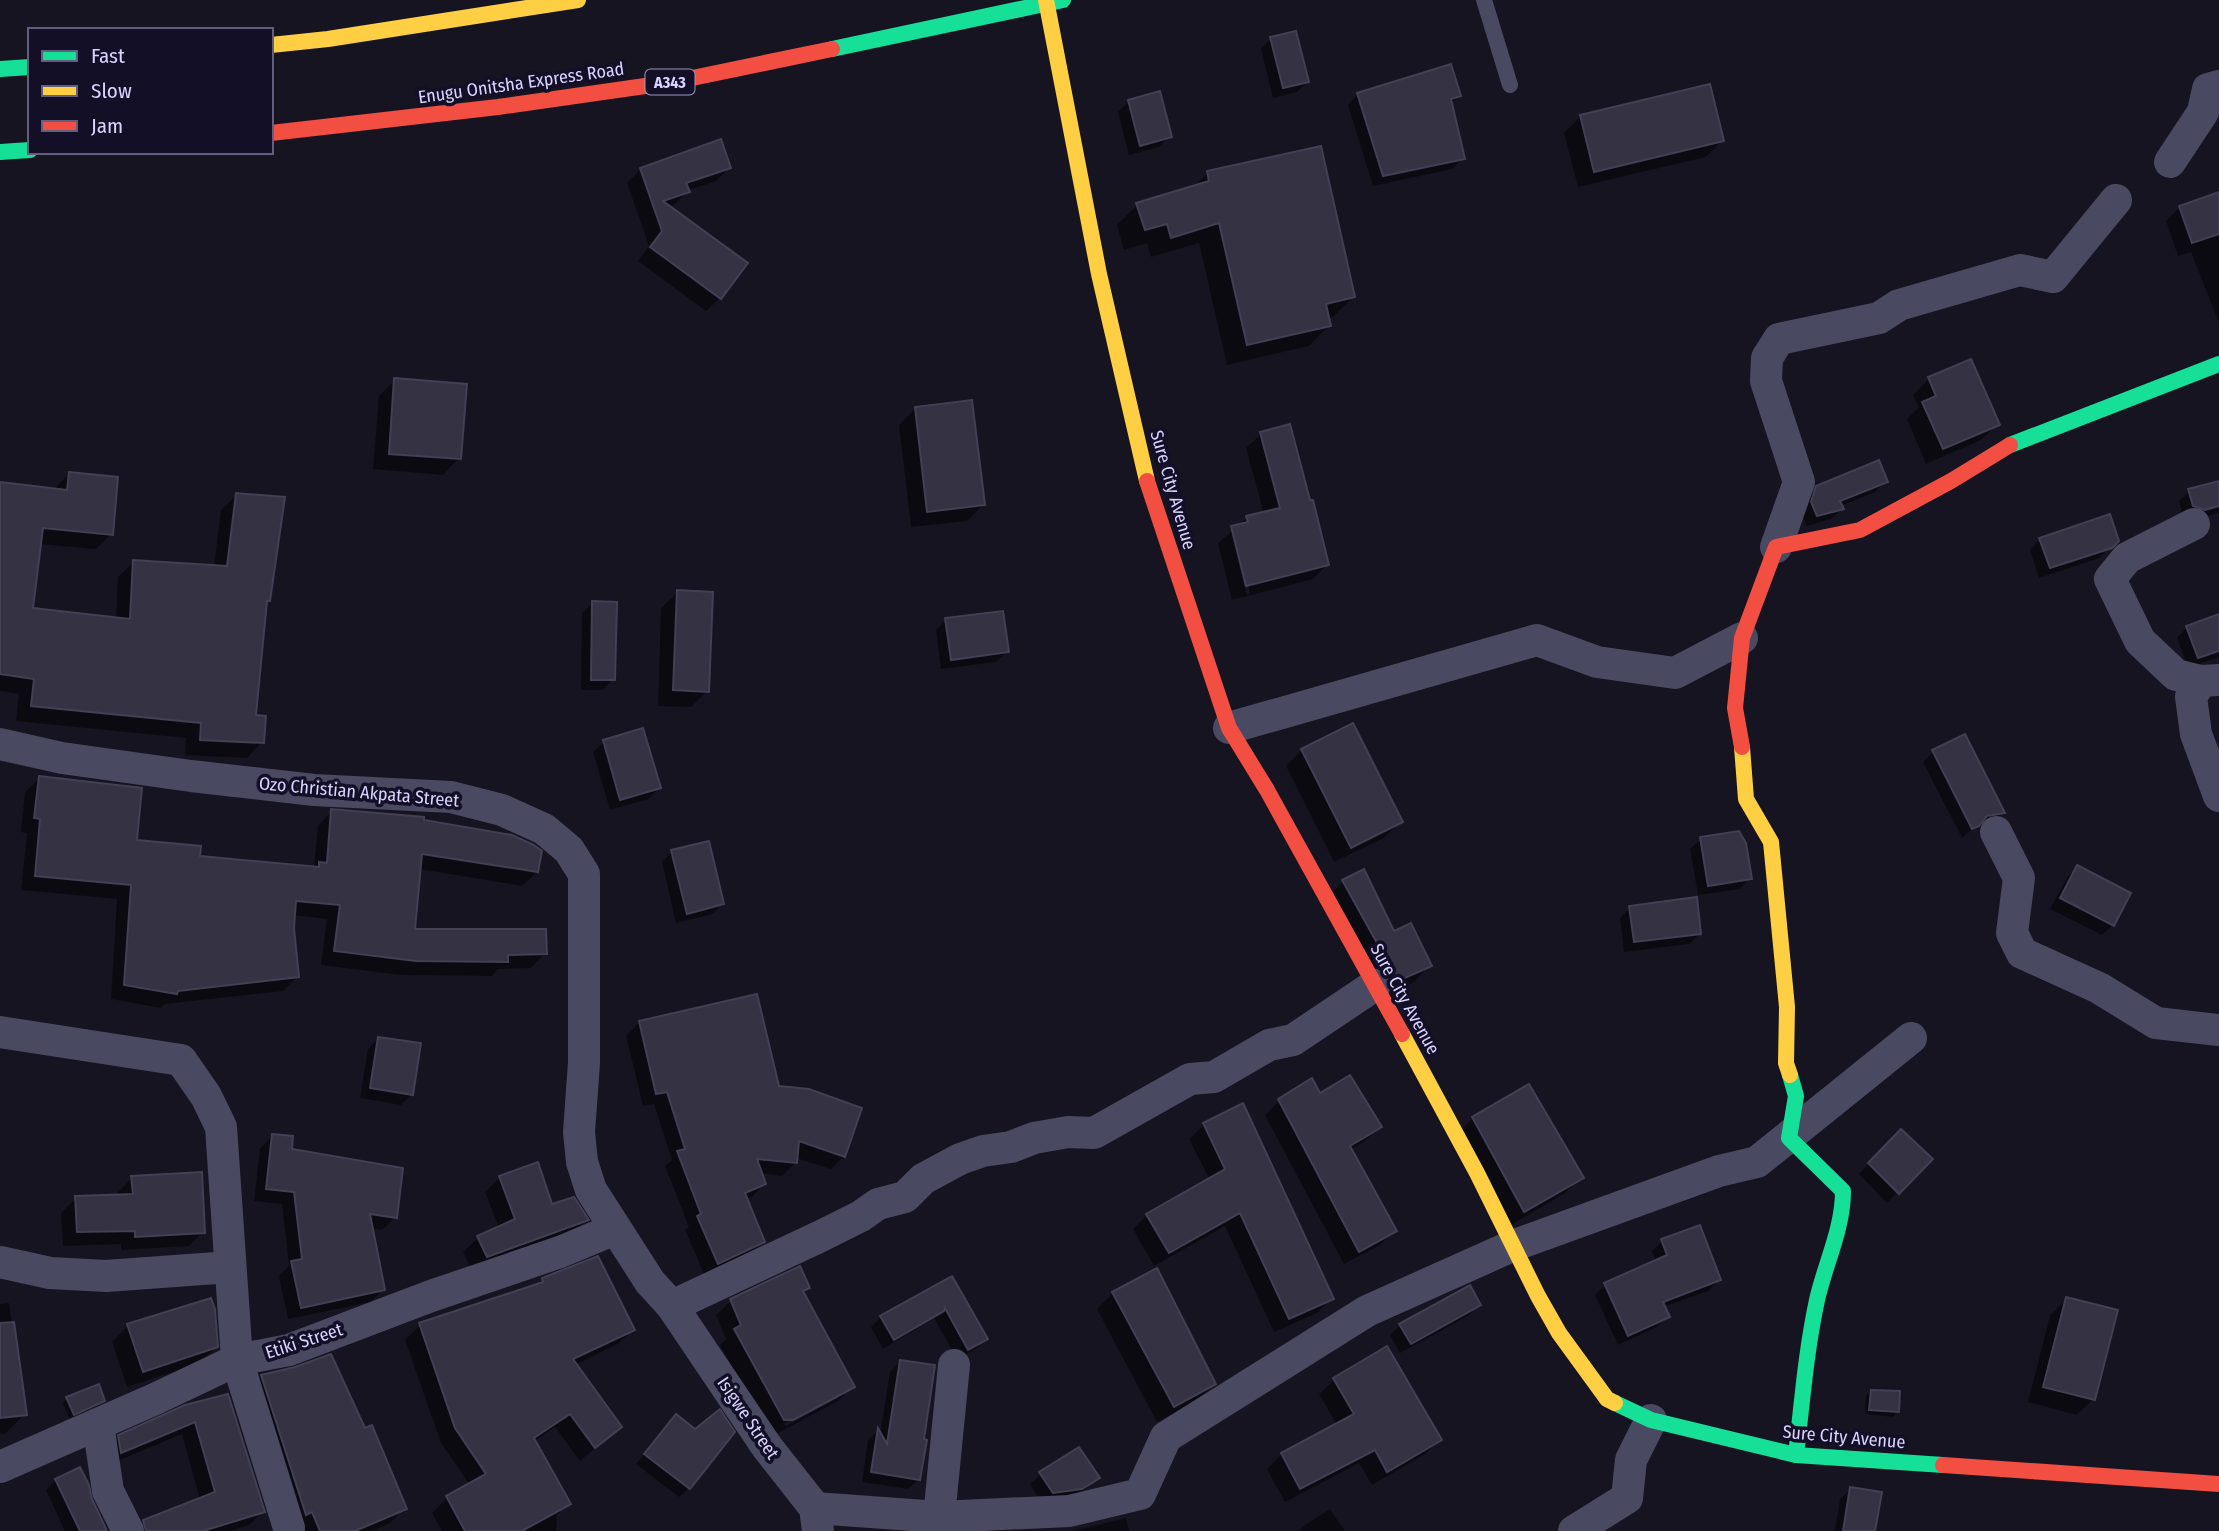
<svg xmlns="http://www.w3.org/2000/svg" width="2219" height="1531" viewBox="0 0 2219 1531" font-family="'Fira Sans Condensed',sans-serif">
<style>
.shadow{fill:#0007;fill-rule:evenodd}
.building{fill:#343243;stroke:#433f54;stroke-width:2}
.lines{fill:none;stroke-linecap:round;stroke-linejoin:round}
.lane{stroke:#4a4962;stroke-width:16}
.street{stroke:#4a4962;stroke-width:32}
.fast{stroke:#16e098;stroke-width:16}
.slow{stroke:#ffcf43;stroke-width:16}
.jam{stroke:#f24e42;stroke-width:16}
.labels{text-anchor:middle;stroke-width:7;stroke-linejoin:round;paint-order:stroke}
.shield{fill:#130f26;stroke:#9e99be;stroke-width:2}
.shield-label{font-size:16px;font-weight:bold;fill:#d9d4ff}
.street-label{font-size:18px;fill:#d9d4ff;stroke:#130f26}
</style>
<rect width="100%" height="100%" fill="#161421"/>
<g class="shadow">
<polygon points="1271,39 1307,82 1297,92 1273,98 1261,49"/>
<polygon points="1709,87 1722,141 1706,157 1578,187 1564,133 1580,117"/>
<polygon points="1358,94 1459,96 1450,104 1463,158 1452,169 1373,186 1348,105"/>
<polygon points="1129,101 1170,136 1159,147 1129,155 1118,112"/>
<polygon points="729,168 716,181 689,190 674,205 668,207 720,298 706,311 638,261 649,246 627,183 641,169"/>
<polygon points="1208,173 1353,297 1333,317 1327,318 1329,326 1309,346 1227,365 1199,243 1151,257 1147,243 1124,250 1117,225 1137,205 1192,188"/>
<polygon points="2219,194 2219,323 2191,252 2178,256 2166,221 2180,207"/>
<polygon points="1929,379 1998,424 1981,440 1926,464 1907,419 1919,407 1913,395"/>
<polygon points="395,380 459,458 443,475 373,469 379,396"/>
<polygon points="915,409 983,505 967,521 911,527 899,425"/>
<path d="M1261,434L1327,565L1313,579L1232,600L1218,543L1247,518L1264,514L1246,448ZM1235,532L1250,594L1247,595L1232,535Z"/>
<polygon points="69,474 111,534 96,549 39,544 31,610 116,619 118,577 134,562 214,567 221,510 237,495 268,601 265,604 255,717 262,742 247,758 185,755 186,738 16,721 19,694 0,691 0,484 53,490"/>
<polygon points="1886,481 1875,492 1840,506 1842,509 1831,519 1807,526 1802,514 1806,499 1817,488"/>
<polygon points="2219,483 2219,513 2194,520 2183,516 2179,501 2189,491"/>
<polygon points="2040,539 2117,541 2099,558 2039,578 2030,550"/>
<polygon points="678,592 707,691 691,707 658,706 661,608"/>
<polygon points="593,603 613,679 603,690 581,690 582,613"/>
<polygon points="2219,616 2219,657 2188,668 2177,638 2187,627"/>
<polygon points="946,620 1007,652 996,662 941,669 936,630"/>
<polygon points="604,742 659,788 648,799 610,810 593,752"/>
<polygon points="1302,750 1401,821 1384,838 1334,862 1286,766"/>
<polygon points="1933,752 2003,812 1992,823 1977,826 1962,838 1923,762"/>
<polygon points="40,778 135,842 198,857 314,868 318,826 332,811 422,822 537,872 522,886 419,869 413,931 545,953 531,968 498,969 492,976 401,975 321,965 327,919 293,915 292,928 298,976 283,991 165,1004 161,1008 111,999 117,899 21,890 27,833 21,832 25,792"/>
<polygon points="1701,839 1750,878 1740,889 1698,895 1690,849"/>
<polygon points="672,851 723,904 712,914 676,923 662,862"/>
<polygon points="2077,867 2113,925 2102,935 2050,909 2067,878"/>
<polygon points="1343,882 1393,933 1430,965 1414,982 1382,996 1327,898"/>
<polygon points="1630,908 1700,934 1689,944 1624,952 1620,918"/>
<polygon points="756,996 778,1087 844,1156 831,1169 796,1158 795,1163 782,1176 760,1173 764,1184 752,1197 745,1199 763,1241 751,1254 705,1276 685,1230 689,1227 665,1166 672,1160 654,1104 643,1106 626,1036 639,1023"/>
<polygon points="379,1038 412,1094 401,1105 360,1098 368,1049"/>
<polygon points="1311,1081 1320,1095 1379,1127 1365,1141 1350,1150 1394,1231 1380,1245 1344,1264 1265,1115 1279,1101"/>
<polygon points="1473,1118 1581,1177 1565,1193 1508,1227 1457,1134"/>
<polygon points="1204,1125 1332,1298 1317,1313 1274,1332 1225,1226 1154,1266 1133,1229 1147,1215 1210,1180 1189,1139"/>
<polygon points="1901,1131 1931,1159 1887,1203 1859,1174"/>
<polygon points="272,1136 290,1151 395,1218 382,1230 371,1228 383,1289 371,1302 288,1319 279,1276 289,1266 282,1204 254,1201 260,1149"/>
<polygon points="500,1177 551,1206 586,1220 572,1234 473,1271 463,1252 478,1238 499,1228 485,1192"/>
<polygon points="132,1178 203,1232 189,1246 121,1250 121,1244 63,1246 61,1213 76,1198 118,1196 118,1192"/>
<polygon points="1662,1241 1719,1280 1708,1291 1663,1307 1668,1317 1657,1327 1618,1345 1595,1295 1605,1285 1656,1262 1652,1251"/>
<polygon points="952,1278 986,1339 975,1349 957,1359 934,1318 883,1349 871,1327 881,1317"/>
<polygon points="543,1279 633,1329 618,1344 575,1365 620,1427 580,1461 555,1427 534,1441 569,1503 557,1515 556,1531 442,1531 432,1513 447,1498 470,1485 441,1443 405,1340 420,1325 536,1286"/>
<path d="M807,1287L802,1293L853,1386L838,1401L776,1434H769L720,1345L726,1339L716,1315L731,1301ZM838,1394V1398L786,1426L784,1423Z"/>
<polygon points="1113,1293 1214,1384 1198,1400 1157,1422 1097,1309"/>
<polygon points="2067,1299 2093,1399 2077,1415 2028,1402 2050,1315"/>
<polygon points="9,1303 25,1414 5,1434 0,1434 0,1304"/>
<polygon points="1479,1305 1468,1316 1400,1353 1390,1335 1400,1325"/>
<polygon points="128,1326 216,1347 200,1363 127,1387 112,1342"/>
<polygon points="1387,1349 1440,1439 1425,1454 1372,1485 1359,1463 1285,1502 1267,1469 1282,1454 1337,1425 1319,1394 1334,1380"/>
<polygon points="901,1361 922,1441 919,1479 908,1489 862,1482 868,1440 878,1431 880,1435 890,1372"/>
<polygon points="262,1376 364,1431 405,1508 390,1523 372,1531 291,1531 247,1392"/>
<polygon points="1871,1391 1897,1412 1893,1417 1865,1414 1866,1396"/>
<polygon points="67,1398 103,1400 98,1405 69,1418 63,1403"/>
<polygon points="186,1407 263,1512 249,1525 231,1531 142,1531 155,1518 200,1500 182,1434 108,1465 106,1450 119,1437"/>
<polygon points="676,1416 689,1488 679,1497 636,1464"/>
<polygon points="1041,1474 1097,1477 1087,1488 1070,1499 1042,1503 1030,1484"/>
<polygon points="56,1480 107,1531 65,1531 46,1490"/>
<polygon points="1851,1489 1873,1531 1835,1531 1840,1499"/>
<polygon points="1330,1509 1345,1531 1299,1531 1305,1525"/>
<polygon points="1126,1518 1129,1531 1070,1531 1073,1531"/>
</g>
<g class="building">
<polygon points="1296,31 1309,82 1283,88 1270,37"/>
<polygon points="1451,64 1461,96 1451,99 1465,159 1383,176 1357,93"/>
<polygon points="1710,84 1724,141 1594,172 1580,115"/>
<polygon points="1160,91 1172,137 1140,146 1128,100"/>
<polygon points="721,139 731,168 686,183 690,192 663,201 748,263 721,299 650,247 662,231 640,168"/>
<polygon points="1321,146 1355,297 1326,304 1331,326 1247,345 1219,223 1171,238 1167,224 1145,230 1136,203 1209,181 1207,171"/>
<polygon points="2219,192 2219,234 2192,243 2179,206"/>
<polygon points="1971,359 2000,425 1943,449 1922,402 1936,396 1928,377"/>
<polygon points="394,378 467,384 461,459 389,454"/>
<polygon points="972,400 985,505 927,512 915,407"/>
<polygon points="1290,424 1310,500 1313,500 1329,565 1246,586 1231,526 1248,522 1246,516 1280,508 1260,432"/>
<polygon points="1879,460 1888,482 1840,501 1844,509 1817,516 1811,502 1816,486"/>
<polygon points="69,472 118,477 113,535 43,528 33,608 130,619 133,560 227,566 236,493 285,497 270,601 267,601 256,715 266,716 264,743 200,740 201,723 31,706 34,679 0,674 0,482 67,490"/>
<polygon points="2219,481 2219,506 2205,510 2193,506 2188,489"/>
<polygon points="2110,514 2119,541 2112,548 2050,568 2039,538"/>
<polygon points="677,590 713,592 709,692 673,690"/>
<polygon points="592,601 617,602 615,680 591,680"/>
<polygon points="1003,611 1009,652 951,660 945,618"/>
<polygon points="2219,614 2219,651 2198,658 2186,626"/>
<polygon points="1353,723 1403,822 1351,848 1301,749"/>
<polygon points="643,728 661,788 620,800 603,740"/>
<polygon points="1965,734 2005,813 1987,816 1979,826 1972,829 1932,750"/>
<polygon points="39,776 142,788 137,840 201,846 200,856 319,867 319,862 327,863 331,809 424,817 424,820 512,835 534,845 542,851 538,872 422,854 415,929 546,929 547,954 508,955 508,962 416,961 334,951 340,905 296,901 294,928 299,977 178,991 177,994 124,985 131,885 35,876 40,819 34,818"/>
<polygon points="1739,831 1746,843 1752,879 1708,886 1700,837"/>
<polygon points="709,841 724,904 687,914 671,850"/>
<polygon points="2077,865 2131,893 2114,926 2060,898"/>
<polygon points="1364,869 1394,931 1411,923 1432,966 1398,981 1342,880"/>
<polygon points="1697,897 1701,934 1634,942 1629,906"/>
<polygon points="757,994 779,1086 809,1089 862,1108 845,1157 799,1141 797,1163 757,1159 766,1184 745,1193 765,1242 718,1264 697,1216 701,1214 677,1151 685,1149 667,1092 656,1094 639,1021"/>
<polygon points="378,1037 421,1043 413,1095 370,1088"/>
<polygon points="1350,1075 1382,1127 1350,1146 1397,1231 1359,1252 1278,1099 1312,1078 1320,1093"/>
<polygon points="1529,1084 1584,1178 1524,1212 1472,1117"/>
<polygon points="1243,1103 1334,1299 1289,1319 1240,1213 1169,1253 1146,1214 1225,1169 1203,1123"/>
<polygon points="1901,1129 1933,1159 1899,1194 1868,1163"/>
<polygon points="272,1134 293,1136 292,1149 403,1168 397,1218 370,1214 385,1290 301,1308 291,1261 302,1259 294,1192 266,1189"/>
<polygon points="538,1162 552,1204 574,1197 589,1220 487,1257 477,1236 515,1219 499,1176"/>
<polygon points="202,1172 205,1233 135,1237 135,1231 77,1232 75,1196 133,1194 131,1176"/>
<polygon points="1700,1225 1721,1280 1663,1302 1670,1317 1628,1336 1604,1283 1667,1255 1661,1239"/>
<polygon points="598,1256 635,1330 573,1359 622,1427 595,1448 570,1414 534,1438 571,1504 522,1531 465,1531 446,1496 486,1474 455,1428 419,1323 543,1282 542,1278"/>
<polygon points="800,1266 810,1288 803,1291 855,1387 793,1420 784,1420 734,1329 741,1325 730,1299"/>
<polygon points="1157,1268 1216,1384 1174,1407 1112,1292"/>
<polygon points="952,1276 988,1339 968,1350 945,1308 944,1311 894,1340 880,1316"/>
<polygon points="1470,1285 1481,1305 1411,1344 1399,1324"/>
<polygon points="2066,1297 2118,1310 2095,1400 2043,1387"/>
<polygon points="211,1298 215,1309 218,1347 143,1372 127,1324"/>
<polygon points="14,1322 27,1415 0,1418 0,1323"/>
<polygon points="1387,1346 1442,1440 1387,1472 1375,1450 1300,1489 1281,1453 1354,1414 1333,1378"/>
<polygon points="331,1354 365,1428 372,1425 407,1509 355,1531 320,1531 312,1512 306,1515 261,1375 295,1367"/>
<polygon points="900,1360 935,1365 924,1439 927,1440 920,1480 871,1472 878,1428 887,1444"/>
<polygon points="99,1384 105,1401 74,1415 66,1397"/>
<polygon points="1871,1390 1900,1391 1899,1412 1869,1410"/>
<polygon points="228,1394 265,1512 203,1531 146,1531 143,1520 215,1492 195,1422 121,1453 118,1435 185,1405"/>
<polygon points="720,1409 735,1432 690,1489 644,1454 676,1414 695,1429"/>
<polygon points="1079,1447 1100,1478 1082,1489 1053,1493 1039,1472"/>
<polygon points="80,1467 89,1485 92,1499 107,1531 80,1531 55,1479"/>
<polygon points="1850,1487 1882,1492 1875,1531 1843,1531"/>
</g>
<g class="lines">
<polyline class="lane" points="1484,0 1510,85"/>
<g class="street">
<polyline points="2170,162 2203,112 2208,89 2219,86"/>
<polyline points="2194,524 2127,558 2110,579 2140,641 2176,675 2201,681 2219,680"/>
<polyline points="1776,547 1799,482 1766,381 1767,358 1779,339 1879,318 1899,305 2020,270 2053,277 2116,200"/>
<polyline points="2201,681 2191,697 2196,734 2219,796"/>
<polyline points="1229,728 1537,640 1597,662 1675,673 1742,638"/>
<polyline points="0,744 62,758 191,776 314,790 451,797 502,810 544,829 569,850 584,874 584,1063 579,1132 582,1162 591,1190 650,1282 672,1306 767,1447 815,1508 818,1531"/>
<polyline points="1996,832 2019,878 2012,933 2022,953 2099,988 2156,1023 2219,1030"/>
<polyline points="0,1032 181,1060 206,1096 221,1127 237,1360 289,1528"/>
<polyline points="0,1262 50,1273 106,1276 230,1267"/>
<polyline points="672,1306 821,1236 861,1216 878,1204 905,1197 923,1179 960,1159 983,1151 1011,1147 1034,1138 1068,1132 1094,1133 1190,1079 1214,1077 1269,1045 1293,1040 1375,985"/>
<polyline points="98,1424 108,1491 128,1531"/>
<polyline points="0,1467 155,1399 237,1360 289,1350 431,1296 560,1252 615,1229"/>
<polyline points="815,1508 939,1517 1069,1511 1140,1494 1166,1437 1367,1311 1512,1246 1719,1171 1757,1162 1911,1038"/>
<polyline points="939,1517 954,1365"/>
<polyline points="1574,1531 1627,1498 1631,1460 1651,1420"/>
</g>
<g class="fast">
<polyline points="832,49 1063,0"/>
<polyline points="0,69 30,67"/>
<polyline points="0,152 30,150"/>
<polyline points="2010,445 2219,364"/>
<path d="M1790,1075L1796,1096L1789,1138L1843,1191C1843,1229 1825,1264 1817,1300C1806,1351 1802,1403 1796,1455"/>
<polyline points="1615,1403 1651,1420 1796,1455 1943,1465"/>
</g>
<g class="slow">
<polyline points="1046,0 1099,274 1147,481"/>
<polyline points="271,45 328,39 578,0"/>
<polyline points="1742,747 1746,799 1771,842 1787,1007 1786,1063 1790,1075"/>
<polyline points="1402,1034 1477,1173 1538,1296 1559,1333 1607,1399 1615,1403"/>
</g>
<g class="jam">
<polyline points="271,133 498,107 673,82 832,49"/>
<polyline points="1147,481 1229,728 1267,790 1402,1034"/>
<polyline points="1742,747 1735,708 1742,638 1776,547 1860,530 1951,481 2010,445"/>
<polyline points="1943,1465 2219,1484"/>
</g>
</g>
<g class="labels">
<rect class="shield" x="645.5" y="69.5" width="49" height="25" rx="5"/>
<g class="shield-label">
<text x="670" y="88">A343</text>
</g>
<g class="street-label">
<text transform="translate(521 83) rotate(-8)" y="6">Enugu Onitsha Express Road</text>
<text transform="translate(1173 490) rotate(74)" y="6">Sure City Avenue</text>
<text transform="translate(359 792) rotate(5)" y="6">Ozo Christian Akpata Street</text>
<text transform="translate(1405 999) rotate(61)" y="6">Sure City Avenue</text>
<text transform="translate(304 1341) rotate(-18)" y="6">Etiki Street</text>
<text transform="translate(748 1418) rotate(56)" y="6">Isigwe Street</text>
<text transform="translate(1844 1437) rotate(5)" y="6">Sure City Avenue</text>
</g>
</g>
<rect x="28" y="28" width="245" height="126" fill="#130f26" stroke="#625e7d" stroke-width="2"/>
<rect x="42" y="51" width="35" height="10" fill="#16e098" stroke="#625e7d" stroke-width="2"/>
<text x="91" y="63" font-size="21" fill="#d9d4ff">Fast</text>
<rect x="42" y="86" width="35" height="10" fill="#ffcf43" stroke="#625e7d" stroke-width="2"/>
<text x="91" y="98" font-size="21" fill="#d9d4ff">Slow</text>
<rect x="42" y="121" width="35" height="10" fill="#f24e42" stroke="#625e7d" stroke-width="2"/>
<text x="91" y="133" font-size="21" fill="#d9d4ff">Jam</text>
</svg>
